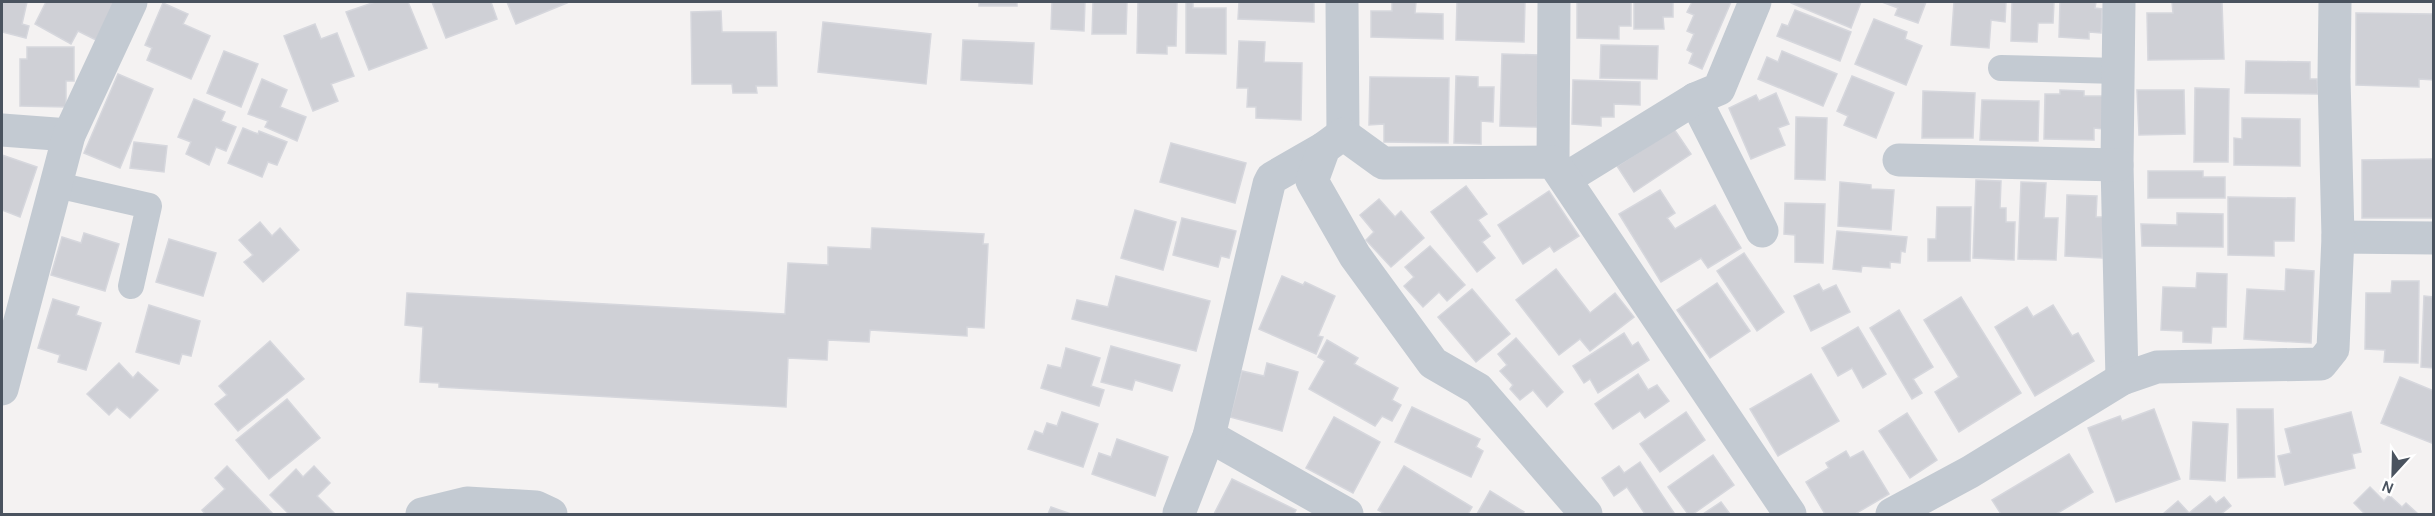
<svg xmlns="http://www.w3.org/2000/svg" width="2435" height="516" viewBox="0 0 2435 516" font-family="Karla,sans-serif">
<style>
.building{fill:#cfd0d6;stroke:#d6d7dd;stroke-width:1.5}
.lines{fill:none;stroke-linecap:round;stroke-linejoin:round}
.lane{stroke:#c3cad2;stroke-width:26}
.street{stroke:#c3cad2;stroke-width:33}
</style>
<rect width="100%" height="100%" fill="#f4f2f2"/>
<g class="building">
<polygon points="2,2 27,2 22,24 29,26 26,38 2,32"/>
<polygon points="46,2 115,2 96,40 78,31 71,44 35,24"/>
<polygon points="375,2 408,2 427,48 369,70 346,12"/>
<polygon points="432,2 491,2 497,19 446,38"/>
<polygon points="507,2 566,2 567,3 516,24"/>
<rect x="979" y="2" width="38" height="4"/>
<polygon points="1052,2 1085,2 1084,31 1051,29"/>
<polygon points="1093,2 1127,2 1126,34 1092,34"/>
<polygon points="1138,2 1177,2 1176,46 1167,46 1167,54 1137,53"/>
<polygon points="1186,2 1193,2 1193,8 1226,8 1226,54 1186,53"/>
<polygon points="1239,2 1314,2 1314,22 1238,19"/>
<polygon points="1392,2 1416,2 1415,13 1443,14 1443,39 1371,37 1371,11 1392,11"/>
<polygon points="1457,2 1525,2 1524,42 1456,40"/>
<polygon points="1577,2 1631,2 1631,26 1619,26 1619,39 1577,38"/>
<polygon points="1634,2 1673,2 1673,17 1663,17 1664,29 1634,29"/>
<polygon points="1692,2 1731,2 1702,69 1689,63 1693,53 1687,50 1694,34 1687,31 1694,15 1687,12"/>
<polygon points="1791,2 1861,2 1851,28 1791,3"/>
<polygon points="1882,2 1926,2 1918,23 1895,15 1898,8"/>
<polygon points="1954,2 2006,2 2005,22 1991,20 1989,48 1951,45"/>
<polygon points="2012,2 2054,2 2053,23 2038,23 2037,42 2011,41"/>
<polygon points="2060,2 2096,2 2095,8 2102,9 2101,33 2089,32 2089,39 2059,37"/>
<polygon points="2172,2 2222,2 2224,59 2148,60 2147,13 2173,13"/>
<polygon points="163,3 188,14 183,24 210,36 191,79 147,60 152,48 145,45"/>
<polygon points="1795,10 1851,32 1840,61 1777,36 1782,24 1788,26"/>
<polygon points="721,11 722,32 776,32 777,86 756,86 757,93 733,93 732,84 692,84 691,12"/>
<polygon points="2356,13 2434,14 2434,80 2419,79 2419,87 2356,85"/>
<polygon points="1874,19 1907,32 1905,39 1922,46 1906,85 1855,64"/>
<polygon points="823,22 931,34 926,84 818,72"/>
<polygon points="315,24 321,39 337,33 354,76 331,84 338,101 313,111 284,36"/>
<polygon points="963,40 1034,43 1032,84 961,80"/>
<polygon points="1239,41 1265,42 1264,62 1302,63 1301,120 1256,118 1256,107 1247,107 1248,88 1237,88"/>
<polygon points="1601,45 1658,46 1657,79 1600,78"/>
<polygon points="27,47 74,47 74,81 66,81 66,107 20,106 20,59 27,59"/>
<polygon points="224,51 258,64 241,107 207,93"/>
<polygon points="1782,51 1837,74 1823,106 1758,79 1767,57 1778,62"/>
<polygon points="1502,54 1539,55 1537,127 1500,126"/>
<polygon points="2246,61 2310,62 2310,79 2317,79 2318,94 2245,93"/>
<polygon points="118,74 153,89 120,168 84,153"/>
<polygon points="1456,76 1478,77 1478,87 1494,87 1493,122 1481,121 1481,144 1454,143"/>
<polygon points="1852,76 1894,93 1876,138 1844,125 1848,116 1837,111"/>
<polygon points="1370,77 1449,78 1448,143 1384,142 1384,124 1369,125"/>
<polygon points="262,79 287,90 280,107 306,117 297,141 265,127 268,121 248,114"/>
<polygon points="1573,80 1640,82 1640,105 1614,104 1614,117 1601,117 1601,126 1572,124"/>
<polygon points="2195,88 2229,89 2228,162 2194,162"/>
<polygon points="2060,90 2084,91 2084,96 2103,96 2103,129 2094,128 2094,140 2044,139 2045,94 2060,94"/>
<polygon points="2137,90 2184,90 2185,134 2139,135"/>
<polygon points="1923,91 1975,93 1973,138 1922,138"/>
<polygon points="1776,93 1789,124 1778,128 1785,145 1751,159 1729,108 1756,95 1759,101"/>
<polygon points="194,99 225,112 221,121 236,127 226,151 216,147 209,165 186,154 191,142 178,137"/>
<polygon points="1982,100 2039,101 2038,141 1980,140"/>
<polygon points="1796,117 1827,118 1825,180 1795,179"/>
<polygon points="2242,118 2300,119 2300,166 2234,165 2234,138 2242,139"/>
<polygon points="243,128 258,134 259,131 287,142 277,165 268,162 262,177 228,163"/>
<polygon points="1674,129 1691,154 1634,192 1617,166"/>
<polygon points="134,142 167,146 164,172 130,168"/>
<polygon points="1171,143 1246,163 1235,203 1160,182"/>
<polygon points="2,155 37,167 20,217 2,210"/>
<polygon points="2434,159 2434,218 2362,218 2362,160"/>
<polygon points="2148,171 2203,171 2203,177 2225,177 2225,198 2148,198"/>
<polygon points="1976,180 2001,181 2000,208 2006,208 2006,222 2015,222 2014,260 1973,258"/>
<polygon points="1840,182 1871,185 1871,189 1894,190 1891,230 1838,226"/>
<polygon points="2021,182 2046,183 2044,218 2058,218 2056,260 2018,259"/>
<polygon points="1466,186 1487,214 1478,220 1490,236 1482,242 1495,258 1477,272 1431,212"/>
<polygon points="1660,190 1675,213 1667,218 1675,229 1715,205 1741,248 1708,268 1701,258 1661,282 1619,214"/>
<polygon points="1549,191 1579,236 1554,252 1550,246 1523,264 1498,225"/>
<polygon points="2067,195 2097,196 2096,217 2103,217 2102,258 2065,256"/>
<polygon points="2228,197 2295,198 2294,241 2274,241 2274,256 2228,255"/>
<polygon points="1379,199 1395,217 1401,211 1424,238 1391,267 1366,240 1374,232 1360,215"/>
<polygon points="1785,203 1825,204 1823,263 1795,262 1795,235 1784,234"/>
<polygon points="1937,207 1971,207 1970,261 1928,261 1928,239 1936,239"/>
<polygon points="1135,210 1176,222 1163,270 1121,258"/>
<polygon points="2177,213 2223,214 2223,247 2142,246 2141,224 2177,225"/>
<polygon points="1182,218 1236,231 1229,258 1221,256 1218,267 1173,255"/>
<polygon points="260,222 272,236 280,228 299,250 263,282 244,262 253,255 239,240"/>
<polygon points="872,228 984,234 983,244 988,244 984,328 967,327 967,336 870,330 869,342 828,340 827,360 788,358 786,407 439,387 439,383 420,382 423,327 405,325 407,293 785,314 788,263 828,265 828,247 871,249"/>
<polygon points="1837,231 1907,237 1905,252 1901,251 1900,263 1890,262 1890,268 1862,266 1861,272 1833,269"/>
<polygon points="84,233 119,244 105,291 51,275 62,237 81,243"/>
<polygon points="169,239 216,253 203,296 156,282"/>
<polygon points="1430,246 1465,285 1447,301 1439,292 1423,307 1404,286 1414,277 1405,267"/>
<polygon points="1744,253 1784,312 1757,331 1717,271"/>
<polygon points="1556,269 1590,313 1615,293 1634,317 1590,351 1580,339 1559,355 1516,300"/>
<polygon points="2286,269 2314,271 2311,343 2244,339 2247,289 2285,291"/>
<polygon points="2197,273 2227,274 2226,327 2212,327 2211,343 2183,342 2183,331 2161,330 2163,287 2196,288"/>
<polygon points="1116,276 1210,301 1196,351 1072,319 1077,300 1108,307"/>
<polygon points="1282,276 1303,285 1305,282 1335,296 1318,336 1323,337 1316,354 1259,329"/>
<polygon points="2392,281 2419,281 2418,363 2384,362 2385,350 2365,349 2366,293 2391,293"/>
<polygon points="1717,283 1750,331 1710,358 1677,310"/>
<polygon points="1819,284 1823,291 1836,285 1850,312 1811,331 1794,296"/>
<polygon points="1472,289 1510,334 1476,362 1438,317"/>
<polygon points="2424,296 2434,297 2434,368 2421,367"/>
<polygon points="1961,297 2021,393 1959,432 1935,392 1959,377 1924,320"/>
<polygon points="53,299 79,307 76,315 101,323 86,370 58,362 60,355 38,348"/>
<polygon points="149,305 200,321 191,356 182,354 179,364 136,352"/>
<polygon points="2053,305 2072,336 2078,333 2094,361 2035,396 1995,327 2027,307 2033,317"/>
<polygon points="1899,310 1933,367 1913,379 1922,393 1912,399 1870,328"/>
<polygon points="1858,327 1886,374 1863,388 1852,368 1838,376 1822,348"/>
<polygon points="1624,333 1632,346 1638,342 1649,360 1598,393 1590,379 1584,383 1573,366"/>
<polygon points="1516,338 1563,392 1547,407 1533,390 1520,400 1510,389 1513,385 1500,371 1507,365 1498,354"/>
<polygon points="1327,340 1358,358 1354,364 1398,388 1392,400 1401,405 1392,421 1382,416 1375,426 1309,389 1325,361 1318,357"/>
<polygon points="270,341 304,379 238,431 215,404 227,395 219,386"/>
<polygon points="1111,346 1180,365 1172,391 1135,380 1132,390 1101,382"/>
<polygon points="1066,348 1100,358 1091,386 1104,390 1099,406 1041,388 1048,365 1061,368"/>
<polygon points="119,363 133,378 138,372 158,390 130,418 117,407 109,415 87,394"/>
<polygon points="1267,363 1298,372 1282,431 1230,417 1242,371 1264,376"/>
<polygon points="1638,374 1648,390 1657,385 1669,401 1645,418 1640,411 1613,429 1595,404"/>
<polygon points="1811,374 1839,421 1778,456 1750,409"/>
<polygon points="2400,377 2434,391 2434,444 2381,423"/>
<polygon points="287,399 320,438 269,479 236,440"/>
<polygon points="1412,407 1480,439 1476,447 1483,451 1471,477 1395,442"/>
<polygon points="2154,409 2180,479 2116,502 2088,428 2120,416 2122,421"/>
<polygon points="2237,409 2273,409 2275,477 2238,478"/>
<polygon points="1062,412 1098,424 1083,467 1028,449 1035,431 1043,434 1047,423 1057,426"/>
<polygon points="1686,412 1705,440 1660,472 1640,444"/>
<polygon points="2351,412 2361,452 2352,454 2355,468 2285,485 2278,456 2291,453 2285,429"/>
<polygon points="1907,413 1937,460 1910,478 1879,431"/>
<polygon points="1334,417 1380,442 1353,493 1306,468"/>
<polygon points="2193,422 2228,424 2225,481 2190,479"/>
<polygon points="1117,439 1168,457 1155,496 1092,474 1099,453 1111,457"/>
<polygon points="1846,451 1850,458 1863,451 1889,494 1855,514 1825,514 1806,482 1829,468 1826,463"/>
<polygon points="2069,454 2093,492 2056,514 2001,514 1992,500"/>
<polygon points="1713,455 1734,485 1693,514 1688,514 1668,487"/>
<polygon points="1640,462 1674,513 1673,514 1645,514 1627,487 1614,496 1602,478 1619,466 1624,473"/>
<polygon points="227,466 273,514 205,514 202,510 225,489 215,478"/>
<polygon points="314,466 330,483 317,496 335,514 289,514 270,495 296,469 303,477"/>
<polygon points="1404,466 1472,507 1468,514 1385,514 1378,510"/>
<polygon points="1232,479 1296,510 1294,514 1214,514"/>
<polygon points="2370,487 2384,501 2389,495 2402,507 2406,503 2418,514 2365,514 2354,503"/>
<polygon points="1490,491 1524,512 1522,514 1477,514"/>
<polygon points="2210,496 2216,503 2224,497 2231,506 2221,514 2163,514 2178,501 2189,513"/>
<polygon points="1721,502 1730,514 1703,514"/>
<polygon points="1051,507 1071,514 1048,514"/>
</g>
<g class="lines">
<g class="lane">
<polyline points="2001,68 2118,71"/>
<polyline points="57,185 149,206 131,286"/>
</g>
<g class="street">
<polyline points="1342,2 1343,134"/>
<polyline points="2119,2 2117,165 2122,379"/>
<polyline points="1695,99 1762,231"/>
<polyline points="2,130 69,135"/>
<polyline points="1899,160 2117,165"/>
<polyline points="1553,162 1554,2"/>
<polyline points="1565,179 1695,99 1719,89 1755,2"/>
<polyline points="2338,237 2434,238"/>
<polyline points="2,389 69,135 131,2"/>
<polyline points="1209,436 1347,514"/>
<polyline points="1179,513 1209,436 1269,184 1272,178 1324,148"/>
<polyline points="422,514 467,503 536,507 551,514"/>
<polyline points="1586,514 1478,389 1433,363 1355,256 1312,181 1324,148 1343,134 1383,163 1553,162 1790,514"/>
<polyline points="1892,514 1970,472 2122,379 2157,367 2321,364 2333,349 2338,237 2334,77 2335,2"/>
</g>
</g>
<rect width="2435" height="516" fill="none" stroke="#4a535f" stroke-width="6"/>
<g transform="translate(2393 474) rotate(202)" stroke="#ffffff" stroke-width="4.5" paint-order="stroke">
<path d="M0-4.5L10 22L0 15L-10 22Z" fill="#4a535f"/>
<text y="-9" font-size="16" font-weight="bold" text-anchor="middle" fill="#4a535f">N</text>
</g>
</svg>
